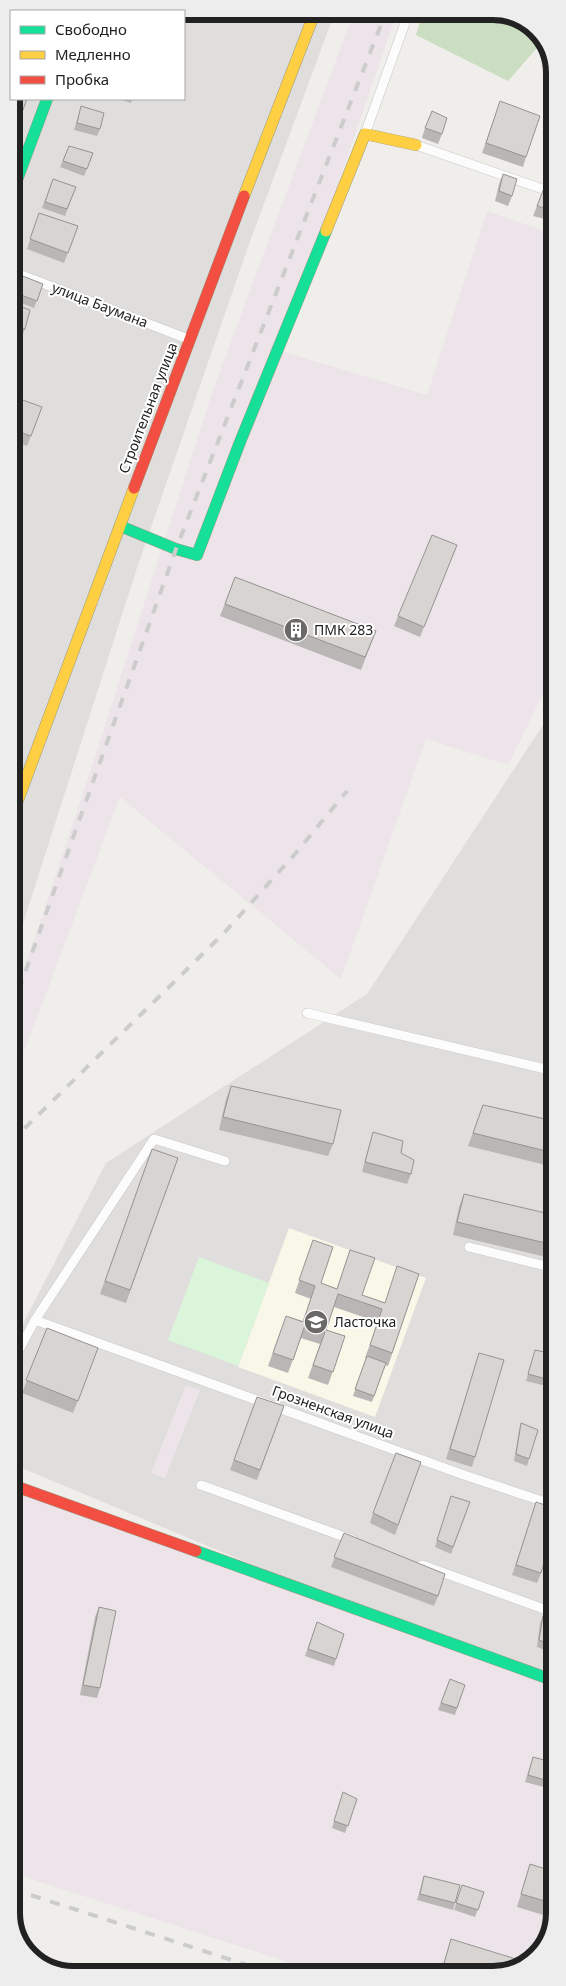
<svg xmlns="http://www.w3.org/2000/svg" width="566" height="1986" viewBox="0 0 566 1986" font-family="'Noto Sans',sans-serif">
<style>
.residential{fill:#dfdedc}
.industrial{fill:#ede4e9}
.education{fill:#f8f7e8}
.forest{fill:#cbdec1}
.park{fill:#daf5da}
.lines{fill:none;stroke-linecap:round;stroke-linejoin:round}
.lane-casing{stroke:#c9c8c7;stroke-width:10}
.fast-casing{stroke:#999a82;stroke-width:12}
.slow-casing{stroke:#999a82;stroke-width:12}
.jam-casing{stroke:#999a82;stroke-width:12}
.lane{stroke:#fdfcfc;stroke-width:9}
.fast{stroke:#16e098;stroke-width:11}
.slow{stroke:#ffcf43;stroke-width:11}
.jam{stroke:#f24e42;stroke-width:11}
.rail{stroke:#ccc;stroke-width:4;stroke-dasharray:10 10;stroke-linecap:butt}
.wall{fill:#b9b6b5}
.building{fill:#d7d4d2;stroke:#969493}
.labels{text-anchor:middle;stroke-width:4;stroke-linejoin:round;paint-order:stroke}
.street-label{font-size:14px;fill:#222;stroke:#fff}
.poi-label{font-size:14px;fill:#222;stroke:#fff;text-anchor:start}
.rim{fill:none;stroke:#222;stroke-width:6}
</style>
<rect width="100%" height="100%" fill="#f0eeeb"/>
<g class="residential">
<polygon points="184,11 335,12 248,247 137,568 12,958 11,99 184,99"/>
<polygon points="554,708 555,1681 382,1619 12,1464 12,1345 106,1163 367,994"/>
</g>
<g class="industrial">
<polygon points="354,12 397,12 281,351 427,395 487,211 554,234 554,672 508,765 426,739 341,979 120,797 12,1084 12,1006 85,787 214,387"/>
<polygon points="186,1385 200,1390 165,1478 151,1473"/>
<polygon points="12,1484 555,1676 555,1914 540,1954 506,1974 325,1974 12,1873"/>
</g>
<polygon class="education" points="289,1228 426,1278 375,1417 238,1367"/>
<polygon class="forest" points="423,12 501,12 534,27 543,41 508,81 416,35"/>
<polygon class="park" points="199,1257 269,1283 238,1366 168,1340"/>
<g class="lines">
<g class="lane-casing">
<g id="lane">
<polyline points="498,12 512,17"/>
<polyline points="365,134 409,12"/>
<polyline points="416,145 554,193"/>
<polyline points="11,271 188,339"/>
<polyline points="307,1013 554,1071"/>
<polyline points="469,1247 554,1268"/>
<polyline points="35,1320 154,1139 225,1161"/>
<polyline points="12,1363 35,1320 464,1475 554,1505"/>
<polyline points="201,1485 353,1540"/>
<polyline points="422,1565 555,1613"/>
</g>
</g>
<g class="fast-casing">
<g id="fast">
<polyline points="11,196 47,99"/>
<polyline points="120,526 176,549 197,555 240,442 326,231"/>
<polyline points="196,1551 555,1681"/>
</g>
</g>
<g class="slow-casing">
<g id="slow">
<polyline points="244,196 315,12"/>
<polyline points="326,231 365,134 416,145"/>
<polyline points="12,816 134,488"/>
</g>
</g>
<g class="jam-casing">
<g id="jam">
<polyline points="134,488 244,196"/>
<polyline points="12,1485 196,1551"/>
</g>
</g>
<use href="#lane" class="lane"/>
<use href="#fast" class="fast"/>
<use href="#slow" class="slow"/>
<use href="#jam" class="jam"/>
<g class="rail">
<polyline points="12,1009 176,549 386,12"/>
<polyline points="12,1144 25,1128 224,933 295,854 347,791"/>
<polyline points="12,1889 275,1974"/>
</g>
</g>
<g class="wall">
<polygon points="11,99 27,99 19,122 11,119"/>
<polygon points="119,99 132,99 131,103"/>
<polygon points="500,101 526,157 523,167 482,153"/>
<polygon points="81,106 100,129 97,136 74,130"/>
<polygon points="425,128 442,134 438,144 422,138"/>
<polygon points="69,146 93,153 84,176 60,167"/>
<polygon points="503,174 512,196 508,206 495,201 499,184"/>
<polygon points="53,179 76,187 65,216 42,208"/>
<polygon points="544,188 552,210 549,220 533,216"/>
<polygon points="39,213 78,226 64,263 27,249"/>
<polygon points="20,275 43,284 34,308 11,299"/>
<polygon points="11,303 25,329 22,336 11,333"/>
<polygon points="11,343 14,364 11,371"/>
<polygon points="11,407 16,409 42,407 27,446 12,440"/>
<polygon points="457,545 420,637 394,626 398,616"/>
<polygon points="235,577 376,631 361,670 220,616"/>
<polygon points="231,1086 333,1144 328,1156 219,1130 226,1099"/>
<polygon points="483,1105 554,1121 554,1167 468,1146"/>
<polygon points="373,1132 401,1153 411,1174 407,1184 362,1172 370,1142"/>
<polygon points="152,1149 178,1158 126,1303 100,1294"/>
<polygon points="464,1194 554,1215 554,1259 453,1235 459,1207"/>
<polygon points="313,1240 321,1283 337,1289 362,1295 385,1303 419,1274 388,1366 385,1365 372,1402 353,1396 366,1358 365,1358 378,1322 334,1307 326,1330 345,1336 328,1385 308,1378 320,1344 301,1338 288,1373 268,1366 286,1316 303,1321 311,1299 295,1293"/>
<polygon points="47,1328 98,1348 73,1413 22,1393"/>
<polygon points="535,1350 554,1354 554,1388 526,1381"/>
<polygon points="479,1353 475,1457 472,1467 446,1459"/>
<polygon points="257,1397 284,1406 257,1480 230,1470"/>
<polygon points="521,1423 529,1459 527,1466 514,1461 519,1430"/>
<polygon points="421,1462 395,1535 370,1523 373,1513"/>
<polygon points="470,1502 451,1554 435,1547 449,1503"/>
<polygon points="533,1512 541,1573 537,1583 512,1575"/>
<polygon points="344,1533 438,1596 434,1606 331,1567"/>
<polygon points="99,1607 100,1688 97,1698 80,1695 95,1617"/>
<polygon points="543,1616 555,1620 555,1654 537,1647 540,1623"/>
<polygon points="317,1622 336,1659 334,1666 305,1656"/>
<polygon points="450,1679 465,1685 455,1715 438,1710"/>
<polygon points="533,1757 555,1763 555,1790 525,1782"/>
<polygon points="343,1792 357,1799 345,1833 332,1828"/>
<polygon points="530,1864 555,1872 555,1914 553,1918 517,1907"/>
<polygon points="424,1876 455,1903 453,1910 417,1900"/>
<polygon points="462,1885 484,1892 475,1917 454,1910"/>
<polygon points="451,1939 506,1974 440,1974"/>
</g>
<g class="building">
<polygon points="11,99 27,99 21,115 11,112"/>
<polygon points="500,101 540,116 526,157 486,143"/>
<polygon points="81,106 104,113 100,129 77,123"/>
<polygon points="432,111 447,118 442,134 425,128"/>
<polygon points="69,146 93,153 87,169 63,161"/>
<polygon points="503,174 517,179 512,196 499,191"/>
<polygon points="53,179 76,187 67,209 45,202"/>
<polygon points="544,188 554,191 554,206 552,210 537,206"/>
<polygon points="39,213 78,226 68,253 30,239"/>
<polygon points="20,275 43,284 37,301 13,292"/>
<polygon points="11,303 30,310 25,329 13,326 14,320 11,319"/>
<polygon points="11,343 19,346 14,364 11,363"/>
<polygon points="20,399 42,407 31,436 11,429 11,407 16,409"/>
<polygon points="432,535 457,545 424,627 398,616"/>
<polygon points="235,577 376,631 365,657 225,604"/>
<polygon points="231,1086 341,1110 333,1144 223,1117"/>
<polygon points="483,1105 554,1121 554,1153 473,1133"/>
<polygon points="373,1132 403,1141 401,1153 414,1160 411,1174 365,1162"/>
<polygon points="152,1149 178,1158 130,1290 105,1281"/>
<polygon points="464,1194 554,1215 554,1245 457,1222"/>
<polygon points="313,1240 333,1247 321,1283 337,1289 350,1250 375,1258 362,1295 385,1303 397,1266 419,1274 392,1353 370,1345 382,1309 338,1294 326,1330 345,1336 333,1372 313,1365 325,1332 305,1325 293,1360 273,1353 286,1316 303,1322 315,1286 299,1280"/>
<polygon points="47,1328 98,1348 78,1401 26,1380"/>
<polygon points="535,1350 554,1354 554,1381 528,1374"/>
<polygon points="479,1353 504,1360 475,1457 450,1449"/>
<polygon points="367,1356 386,1363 374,1396 355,1389"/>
<polygon points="257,1397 284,1406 260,1470 234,1460"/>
<polygon points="521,1423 538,1430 529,1459 516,1454"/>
<polygon points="396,1453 421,1462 398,1525 373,1513"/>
<polygon points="451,1496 470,1502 453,1547 437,1540"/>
<polygon points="536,1502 554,1508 554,1530 541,1573 516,1565"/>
<polygon points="344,1533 445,1574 438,1596 334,1557"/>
<polygon points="99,1607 116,1611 100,1688 83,1685"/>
<polygon points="543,1616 555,1620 555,1646 539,1640"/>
<polygon points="317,1622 344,1634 336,1659 308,1649"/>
<polygon points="450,1679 465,1685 457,1708 441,1703"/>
<polygon points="533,1757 555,1763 555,1783 528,1775"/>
<polygon points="343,1792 357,1799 348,1826 334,1821"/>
<polygon points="530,1864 555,1872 555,1904 521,1894"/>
<polygon points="424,1876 460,1885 455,1903 420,1894"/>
<polygon points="462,1885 484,1892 478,1910 456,1903"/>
<polygon points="451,1939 519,1960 517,1967 506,1974 441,1974"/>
</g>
<defs>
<g id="building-disc" transform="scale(1.25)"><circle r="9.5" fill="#6a6968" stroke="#fff"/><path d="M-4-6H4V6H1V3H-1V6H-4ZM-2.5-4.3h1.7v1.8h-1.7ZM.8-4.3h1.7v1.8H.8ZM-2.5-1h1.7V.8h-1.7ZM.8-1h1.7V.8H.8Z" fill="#fff"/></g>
<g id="school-disc" transform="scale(1.25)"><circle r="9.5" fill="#6a6968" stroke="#fff"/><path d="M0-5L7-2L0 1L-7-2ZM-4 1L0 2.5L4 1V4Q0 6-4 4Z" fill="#fff"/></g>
</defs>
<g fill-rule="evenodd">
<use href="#building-disc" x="296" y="630"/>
<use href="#school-disc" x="316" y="1322"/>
</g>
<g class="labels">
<g class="street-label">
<text transform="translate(100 305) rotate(21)" y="5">улица Баумана</text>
<text transform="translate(148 408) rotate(-69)" y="5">Строительная улица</text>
<text transform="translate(333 1412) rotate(20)" y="5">Грозненская улица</text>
</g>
<g class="poi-label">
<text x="314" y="635">ПМК 283</text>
<text x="334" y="1327">Ласточка</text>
</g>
</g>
<path d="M0 0H566V1986H0ZM73 20H493A53 53 0 0 1 546 73V1913A53 53 0 0 1 493 1966H73A53 53 0 0 1 20 1913V73A53 53 0 0 1 73 20Z" fill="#ededed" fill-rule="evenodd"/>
<path class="rim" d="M73 20H493A53 53 0 0 1 546 73V1913A53 53 0 0 1 493 1966H73A53 53 0 0 1 20 1913V73A53 53 0 0 1 73 20Z"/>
<rect x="10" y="10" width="175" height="90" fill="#ffffff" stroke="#a7a7a7"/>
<rect x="20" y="26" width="25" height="8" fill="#16e098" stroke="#a7a7a7"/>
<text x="55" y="35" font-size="15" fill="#222222">Свободно</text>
<rect x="20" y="51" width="25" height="8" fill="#ffcf43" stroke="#a7a7a7"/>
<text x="55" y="60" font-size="15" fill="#222222">Медленно</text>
<rect x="20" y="76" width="25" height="8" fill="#f24e42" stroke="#a7a7a7"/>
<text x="55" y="85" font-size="15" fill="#222222">Пробка</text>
</svg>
